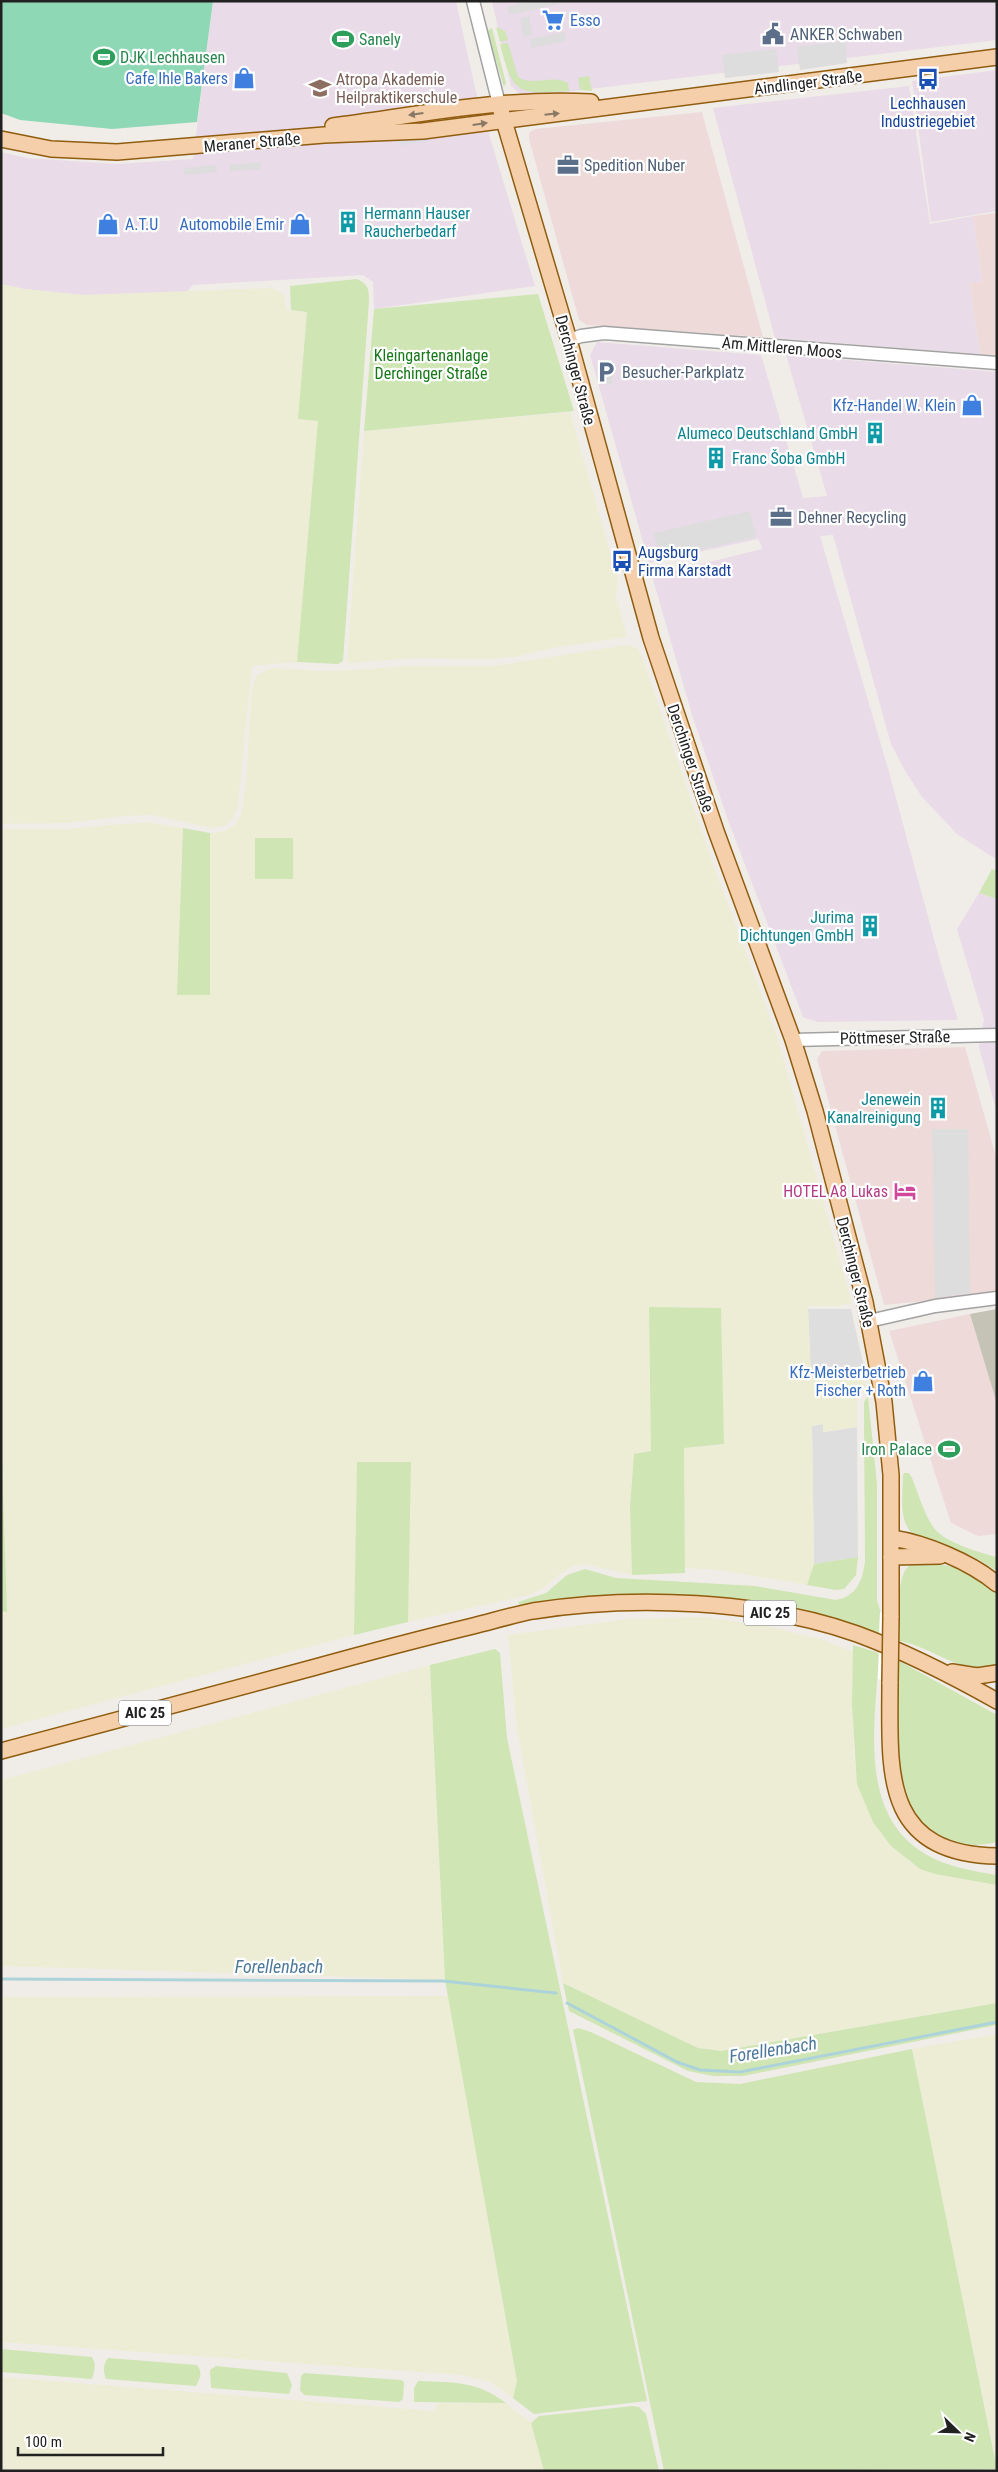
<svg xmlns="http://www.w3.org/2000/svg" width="998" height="2472" viewBox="0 0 998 2472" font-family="'Roboto Condensed',sans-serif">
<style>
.residential{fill:#dfdede}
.commercial{fill:#efdada}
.industrial{fill:#e9dbe7}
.construction{fill:#c4c3b5}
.farmland{fill:#ededd6}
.grass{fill:#cfe5b4}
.pitch{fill:#8ed8b6}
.parking{fill:#ddd}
.plaza{fill:#dddde6}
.pier{fill:#fff}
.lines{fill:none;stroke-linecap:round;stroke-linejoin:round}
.stream{stroke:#add3da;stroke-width:3}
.minor-casing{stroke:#a2a2a2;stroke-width:15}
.major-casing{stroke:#905c0e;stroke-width:18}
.minor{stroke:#fff;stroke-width:12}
.major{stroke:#f4cfaa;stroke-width:15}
.major-bridge-casing{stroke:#905c0e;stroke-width:18;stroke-linecap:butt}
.major-bridge{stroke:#f4cfaa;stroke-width:15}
.oneway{fill:#8a7866}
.labels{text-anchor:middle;stroke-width:4.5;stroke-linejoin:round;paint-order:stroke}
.shield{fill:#fff;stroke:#646464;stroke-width:1}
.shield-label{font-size:15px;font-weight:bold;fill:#212121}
.shop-label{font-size:16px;fill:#366cbe;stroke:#fff;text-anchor:end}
.service-label{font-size:16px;fill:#4e5e75;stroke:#fff;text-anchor:start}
.leisure-label{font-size:16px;fill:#27864d;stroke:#fff;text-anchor:start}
.education-label{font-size:16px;fill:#785e54;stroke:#fff;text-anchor:start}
.street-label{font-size:16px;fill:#212121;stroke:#fff}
.transit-label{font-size:16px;fill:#164399;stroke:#fff}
.culture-label{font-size:16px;fill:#0d838f;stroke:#fff;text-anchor:end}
.park-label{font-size:16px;fill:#177818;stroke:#fff}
.hotel-label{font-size:16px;fill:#b23c85;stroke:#fff;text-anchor:end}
.water-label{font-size:18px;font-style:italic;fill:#4e799a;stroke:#fff}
</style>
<rect width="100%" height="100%" fill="#f0ede9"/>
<g class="residential">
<polygon points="808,1309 851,1309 864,1367 811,1378"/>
<polygon points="823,1424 824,1432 857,1427 858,1557 814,1564 812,1426"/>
</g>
<g class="commercial">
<polygon points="702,112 763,337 587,325 579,320 529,139 529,133 535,129"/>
<polygon points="997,213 997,355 980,354 969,283 982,281 973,216"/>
<polygon points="965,1047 997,1160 997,1294 884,1305 817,1059 822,1051"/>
<polygon points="970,1314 997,1404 997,1534 978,1536 951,1523 889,1331"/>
</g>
<g class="industrial">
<polygon points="213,1 456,1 475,88 535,286 374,309 373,282 363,275 193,285 185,293 156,294 83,295 24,289 1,284 1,152 27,158 117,164 193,159"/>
<polygon points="492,1 997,1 997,40 523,97 511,86"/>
<polygon points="997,70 997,211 931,222 912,81"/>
<polygon points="909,86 930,224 973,216 982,281 969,283 980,354 775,338 713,108"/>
<polygon points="597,342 761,355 803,498 827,496 786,355 997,372 997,860 957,834 922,797 904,769 891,744 833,535 820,536 889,772 941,965 958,1020 817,1022 803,1017 728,820 693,718 652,576 762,549 761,545 758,539 649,563 590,355"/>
<polygon points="979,893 997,899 997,1113 979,1047 984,1020 957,929"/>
</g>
<polygon class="construction" points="997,1309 997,1404 970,1314"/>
<g class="farmland">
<polygon points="1,284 24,289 83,295 271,288 280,292 285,297 286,310 307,312 298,418 318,421 297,662 252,666 238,806 234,817 224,826 211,828 152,815 124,816 66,823 1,824"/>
<polygon points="570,412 618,579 616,597 627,637 552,648 515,657 486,659 418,658 349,663 347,661 364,431"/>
<polygon points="626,645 638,648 642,657 715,870 778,1039 852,1303 838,1306 809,1306 808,1309 811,1378 864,1367 866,1385 857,1393 857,1427 823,1432 823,1424 812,1426 814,1564 807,1585 719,1570 685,1568 684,1448 724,1445 721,1308 649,1307 651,1451 634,1454 630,1507 632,1575 585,1564 573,1566 556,1577 542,1589 529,1595 408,1622 408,1588 357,1462 354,1635 1,1729 1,1611 7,1611 1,1421 1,829 67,829 146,822 183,828 177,995 210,995 210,833 226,831 235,825 241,815 246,782 251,695 256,676 268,669 277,668 318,671 357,670 402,666 496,666"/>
<polygon points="704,1617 766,1626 823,1640 854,1652 852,1705 854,1758 909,1862 935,1874 997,1885 997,2003 721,2051 698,2048 563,1983 517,1729 508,1635 628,1619"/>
<polygon points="430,1665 445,1980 1,1966 1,1780"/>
<polygon points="448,1996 517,2381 513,2398 490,2382 461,2375 1,2342 1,1997"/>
<polygon points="997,2034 997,2466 912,2049"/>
<polygon points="1,2377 434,2411 437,2403 506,2403 531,2423 544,2471 1,2471"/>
</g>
<g class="grass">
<polygon points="496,27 505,31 508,40 500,42"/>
<polygon points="492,28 506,83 504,87 488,35 488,30"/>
<path d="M508,43L518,77C533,87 552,74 568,83L569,91C518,94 513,96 500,44Z"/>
<polygon points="589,76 592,91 580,90 578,78"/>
<path d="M357,279C368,284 369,289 369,301L343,661L338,664L297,662L318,421L298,419L307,312L291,310L290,286Z"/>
<polygon points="538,294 574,411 364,431 374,309"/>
<polygon points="183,828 210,833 210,995 177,995"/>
<rect x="255" y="838" width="38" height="41"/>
<polygon points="992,869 997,871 997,899 979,893"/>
<polygon points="649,1307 721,1308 724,1444 684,1448 685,1573 632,1575 630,1507 634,1454 651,1451"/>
<path d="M868,1396L877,1484V1600L880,1610L879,1635C837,1624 795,1609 753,1602C675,1590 598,1595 521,1607L518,1602L546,1593L567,1575L585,1569L616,1578L755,1586L836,1600C857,1596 862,1581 865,1562L864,1414V1402Z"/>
<polygon points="1,1421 1,1431 7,1612 1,1611"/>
<polygon points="357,1462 411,1462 408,1622 354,1635"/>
<path d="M904,1473H909L912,1478C919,1495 924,1514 934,1528C944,1542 980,1553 997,1557V1571L972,1556L913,1534C898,1521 903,1494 903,1475Z"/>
<polygon points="858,1557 856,1575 844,1589 836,1590 807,1585 814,1564"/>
<path d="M927,1562C954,1565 977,1574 997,1593V1667C963,1677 932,1646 899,1641C899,1626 896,1576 908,1567C913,1562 921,1562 927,1562Z"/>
<path d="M853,1645L879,1653C876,1720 856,1815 927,1855C948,1867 973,1871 997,1875V1885L935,1874L920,1869L891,1846L873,1822L857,1784L852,1705Z"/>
<polygon points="495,1649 500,1653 507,1738 647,2401 534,2414 513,2398 517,2381 445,1980 430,1665"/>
<path d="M899,1661L997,1715V1842C976,1847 956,1846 938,1835C883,1800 899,1716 899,1661Z"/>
<polygon points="563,1983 698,2048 721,2051 997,2003 997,2025 743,2076 713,2076 688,2071 569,2011"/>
<polygon points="578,2028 591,2032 696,2082 740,2084 912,2049 997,2469 664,2471 573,2030"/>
<path d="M1,2349L92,2357C97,2365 94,2371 92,2379L1,2372Z"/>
<path d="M108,2358L197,2365C203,2373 200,2378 196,2386L106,2379C103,2372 103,2364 108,2358Z"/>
<polygon points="216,2366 287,2373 292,2385 289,2394 211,2388 210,2370"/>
<polygon points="304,2373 401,2380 404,2382 403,2399 399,2402 304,2395 300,2390 301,2376"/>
<path d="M418,2381C455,2383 475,2380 506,2403L414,2402V2388Z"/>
<polygon points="633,2406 639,2407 646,2414 659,2471 544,2471 531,2423 539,2416"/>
</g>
<polygon class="pitch" points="1,1 213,1 197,122 112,129 20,120 1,113"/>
<g class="parking">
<polygon points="531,1 567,1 567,2 509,15 507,7"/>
<polygon points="529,16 532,35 523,37 520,18"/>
<polygon points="565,32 566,41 531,48 530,39"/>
<polygon points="845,41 847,63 800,70 797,47"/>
<polygon points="776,49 779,72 725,78 722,55"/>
<polygon points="261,162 261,169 230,171 230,165"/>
<polygon points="216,165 217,172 185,175 184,168"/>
<polygon points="601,360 613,361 612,385 600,384"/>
<polygon points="750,511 756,537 660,559 654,533"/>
<polygon points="932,1129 968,1129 970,1293 935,1298"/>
</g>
<polygon class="plaza" points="431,137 427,142 401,145 395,140"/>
<polygon class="pier" points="880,1612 899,1621 899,1685 878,1679"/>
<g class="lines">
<g class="stream">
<polyline points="1,1979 443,1981 556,1993"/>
<polyline points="567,2003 677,2062 700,2070 740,2072 997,2022"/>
</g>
<g class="minor-casing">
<g id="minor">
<polyline points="473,1 499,104"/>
<polyline points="569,340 581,336 604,333 997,363"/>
<polyline points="793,1040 997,1035"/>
<polyline points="869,1321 935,1306 997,1298"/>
</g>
</g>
<g class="major-casing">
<g id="major">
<polyline points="499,104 569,340 651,638 716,831 793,1040 815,1111 865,1302 884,1402 891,1475 891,1617"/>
<path d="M333,126C418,115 504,97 591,102"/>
<polyline points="1,139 51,149 117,152 324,135 423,131 997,57"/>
<path d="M892,1538C925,1543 971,1562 997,1584"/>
<polyline points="891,1557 940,1556"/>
<polyline points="952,1672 977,1676 997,1673"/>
<path d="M890,1682C890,1769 880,1854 997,1856"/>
<path d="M1,1751C105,1723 209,1696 312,1668C366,1653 419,1639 473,1626C493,1621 513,1615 533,1611C633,1595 761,1600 857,1634C906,1652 951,1675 997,1701"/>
</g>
</g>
<use href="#minor" class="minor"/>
<use href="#major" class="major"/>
<g class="major-bridge-casing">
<polyline id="major-bridge" points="890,1682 891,1617"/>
</g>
<use href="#major-bridge" class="major-bridge"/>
</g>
<defs><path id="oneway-solid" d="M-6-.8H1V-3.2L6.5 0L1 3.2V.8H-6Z" transform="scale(1.25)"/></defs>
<g class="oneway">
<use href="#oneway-solid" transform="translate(416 114) rotate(172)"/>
<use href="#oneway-solid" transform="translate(552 114) rotate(-6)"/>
<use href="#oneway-solid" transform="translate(480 124) rotate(-8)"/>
</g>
<defs>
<g id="supermarket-bare" transform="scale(1.725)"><path d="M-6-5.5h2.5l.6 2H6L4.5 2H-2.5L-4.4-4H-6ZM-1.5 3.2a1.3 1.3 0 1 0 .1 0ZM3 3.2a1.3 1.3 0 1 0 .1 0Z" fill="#3f7fe0" stroke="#fff" stroke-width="2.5" paint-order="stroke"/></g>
<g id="civic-bare" transform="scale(1.725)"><path d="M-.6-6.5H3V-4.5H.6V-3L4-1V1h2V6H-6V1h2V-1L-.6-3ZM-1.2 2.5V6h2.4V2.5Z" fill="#5c6f8a" stroke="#fff" stroke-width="2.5" paint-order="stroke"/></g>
<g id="stadium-bare" transform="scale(1.725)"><path d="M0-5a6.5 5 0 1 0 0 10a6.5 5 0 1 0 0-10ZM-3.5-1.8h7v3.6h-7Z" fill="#2e9e5b" stroke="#fff" stroke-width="2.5" paint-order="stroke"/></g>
<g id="shop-bare" transform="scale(1.725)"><path d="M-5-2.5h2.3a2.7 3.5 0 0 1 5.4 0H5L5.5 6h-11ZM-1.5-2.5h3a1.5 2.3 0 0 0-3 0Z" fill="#3f7fe0" stroke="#fff" stroke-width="2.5" paint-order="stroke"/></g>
<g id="bus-bare" transform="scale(1.725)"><path d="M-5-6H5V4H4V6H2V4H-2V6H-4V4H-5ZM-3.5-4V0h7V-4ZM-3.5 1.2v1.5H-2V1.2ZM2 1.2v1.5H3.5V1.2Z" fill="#1a4fb4" stroke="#fff" stroke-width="2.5" paint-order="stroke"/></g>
<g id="school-bare" transform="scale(1.725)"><path d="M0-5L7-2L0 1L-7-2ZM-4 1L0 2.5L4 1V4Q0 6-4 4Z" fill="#8d6e63" stroke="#fff" stroke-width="2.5" paint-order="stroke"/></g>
<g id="office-bare" transform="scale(1.725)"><path d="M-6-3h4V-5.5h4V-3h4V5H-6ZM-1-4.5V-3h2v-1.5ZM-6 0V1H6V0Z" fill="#5c6f8a" stroke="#fff" stroke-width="2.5" paint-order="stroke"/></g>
<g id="building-bare" transform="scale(1.725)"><path d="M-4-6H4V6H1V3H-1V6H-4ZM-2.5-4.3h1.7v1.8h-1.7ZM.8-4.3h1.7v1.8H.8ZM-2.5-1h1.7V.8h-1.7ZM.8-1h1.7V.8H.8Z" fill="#0f9aa8" stroke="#fff" stroke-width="2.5" paint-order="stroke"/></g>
<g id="parking-bare" transform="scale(1.725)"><path d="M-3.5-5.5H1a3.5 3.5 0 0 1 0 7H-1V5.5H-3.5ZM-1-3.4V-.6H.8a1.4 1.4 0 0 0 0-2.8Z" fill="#5c6f8a" stroke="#fff" stroke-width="2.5" paint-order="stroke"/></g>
<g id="hotel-bare" transform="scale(1.725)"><path d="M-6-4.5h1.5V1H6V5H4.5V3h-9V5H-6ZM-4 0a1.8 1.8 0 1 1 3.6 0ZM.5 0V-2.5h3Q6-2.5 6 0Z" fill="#d1479c" stroke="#fff" stroke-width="2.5" paint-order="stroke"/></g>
</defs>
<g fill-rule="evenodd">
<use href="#supermarket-bare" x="553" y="20"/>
<use href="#civic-bare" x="773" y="34"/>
<use href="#stadium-bare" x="343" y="39"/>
<use href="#stadium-bare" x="104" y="57"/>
<use href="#shop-bare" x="244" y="78"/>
<use href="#bus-bare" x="928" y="79"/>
<use href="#school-bare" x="320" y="88"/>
<use href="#office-bare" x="568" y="165"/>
<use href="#building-bare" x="348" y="222"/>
<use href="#shop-bare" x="108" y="224"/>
<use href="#shop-bare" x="300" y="224"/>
<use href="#parking-bare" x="606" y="372"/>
<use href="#shop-bare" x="972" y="405"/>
<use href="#building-bare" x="875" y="433"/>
<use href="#building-bare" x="716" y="458"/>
<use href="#office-bare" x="781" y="517"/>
<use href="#bus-bare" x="622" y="561"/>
<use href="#building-bare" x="870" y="926"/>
<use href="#building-bare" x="938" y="1108"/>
<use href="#hotel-bare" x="905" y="1191"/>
<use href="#shop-bare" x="923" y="1381"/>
<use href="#stadium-bare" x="949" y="1449"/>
</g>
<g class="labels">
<g class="shield">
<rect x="744" y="1600.5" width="52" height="25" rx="4"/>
<rect x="119" y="1700.5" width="52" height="25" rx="4"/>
</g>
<g class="shield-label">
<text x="770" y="1618">AIC 25</text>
<text x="145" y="1718">AIC 25</text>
</g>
<g class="shop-label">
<text x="570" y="26" text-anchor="start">Esso</text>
<text x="228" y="84">Cafe Ihle Bakers</text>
<text x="125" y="230" text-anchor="start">A.T.U</text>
<text x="284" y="230">Automobile Emir</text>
<text x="956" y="411">Kfz-Handel W. Klein</text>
<text x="906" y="1378">Kfz-Meisterbetrieb<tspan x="906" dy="18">Fischer + Roth</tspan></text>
</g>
<g class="service-label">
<text x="790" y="40">ANKER Schwaben</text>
<text x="584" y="171">Spedition Nuber</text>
<text x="622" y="378">Besucher-Parkplatz</text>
<text x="798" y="523">Dehner Recycling</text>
</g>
<g class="leisure-label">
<text x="359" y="45">Sanely</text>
<text x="120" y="63">DJK Lechhausen</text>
<text x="932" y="1455" text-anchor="end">Iron Palace</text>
</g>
<g class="education-label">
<text x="336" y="85">Atropa Akademie<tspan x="336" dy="18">Heilpraktikerschule</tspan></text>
</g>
<g class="street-label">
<text transform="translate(808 82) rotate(-7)" y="6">Aindlinger Straße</text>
<text transform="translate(252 142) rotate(-5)" y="6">Meraner Straße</text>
<text transform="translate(782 347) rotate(5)" y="6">Am Mittleren Moos</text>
<text transform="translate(576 370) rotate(75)" y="6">Derchinger Straße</text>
<text transform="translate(691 758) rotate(71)" y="6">Derchinger Straße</text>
<text transform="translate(895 1037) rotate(-1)" y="6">Pöttmeser Straße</text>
<text transform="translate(856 1272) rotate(76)" y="6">Derchinger Straße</text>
</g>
<g class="transit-label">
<text x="928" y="109">Lechhausen<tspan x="928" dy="18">Industriegebiet</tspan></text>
<text x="638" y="558" text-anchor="start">Augsburg<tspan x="638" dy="18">Firma Karstadt</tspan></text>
</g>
<g class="culture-label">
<text x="364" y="219" text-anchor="start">Hermann Hauser<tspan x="364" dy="18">Raucherbedarf</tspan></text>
<text x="858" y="439">Alumeco Deutschland GmbH</text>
<text x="732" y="464" text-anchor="start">Franc Šoba GmbH</text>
<text x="854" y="923">Jurima<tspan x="854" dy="18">Dichtungen GmbH</tspan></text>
<text x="921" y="1105">Jenewein<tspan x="921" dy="18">Kanalreinigung</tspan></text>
</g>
<g class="park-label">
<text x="431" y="361">Kleingartenanlage<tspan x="431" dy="18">Derchinger Straße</tspan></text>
</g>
<g class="hotel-label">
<text x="888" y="1197">HOTEL A8 Lukas</text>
</g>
<g class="water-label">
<text x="279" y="1973">Forellenbach</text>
<text transform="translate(773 2050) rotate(-9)" y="6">Forellenbach</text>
</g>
</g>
<rect width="998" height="2472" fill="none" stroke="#212121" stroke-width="5"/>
<g transform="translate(958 2432) rotate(113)" stroke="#ffffff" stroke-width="4" paint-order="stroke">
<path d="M0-4L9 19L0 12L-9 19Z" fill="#212121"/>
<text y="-8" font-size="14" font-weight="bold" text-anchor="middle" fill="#212121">N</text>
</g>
<path d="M18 2447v8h145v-8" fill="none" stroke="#212121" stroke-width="2.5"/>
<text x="25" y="2447" font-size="15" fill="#212121" stroke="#ffffff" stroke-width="4" paint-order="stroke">100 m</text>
</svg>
